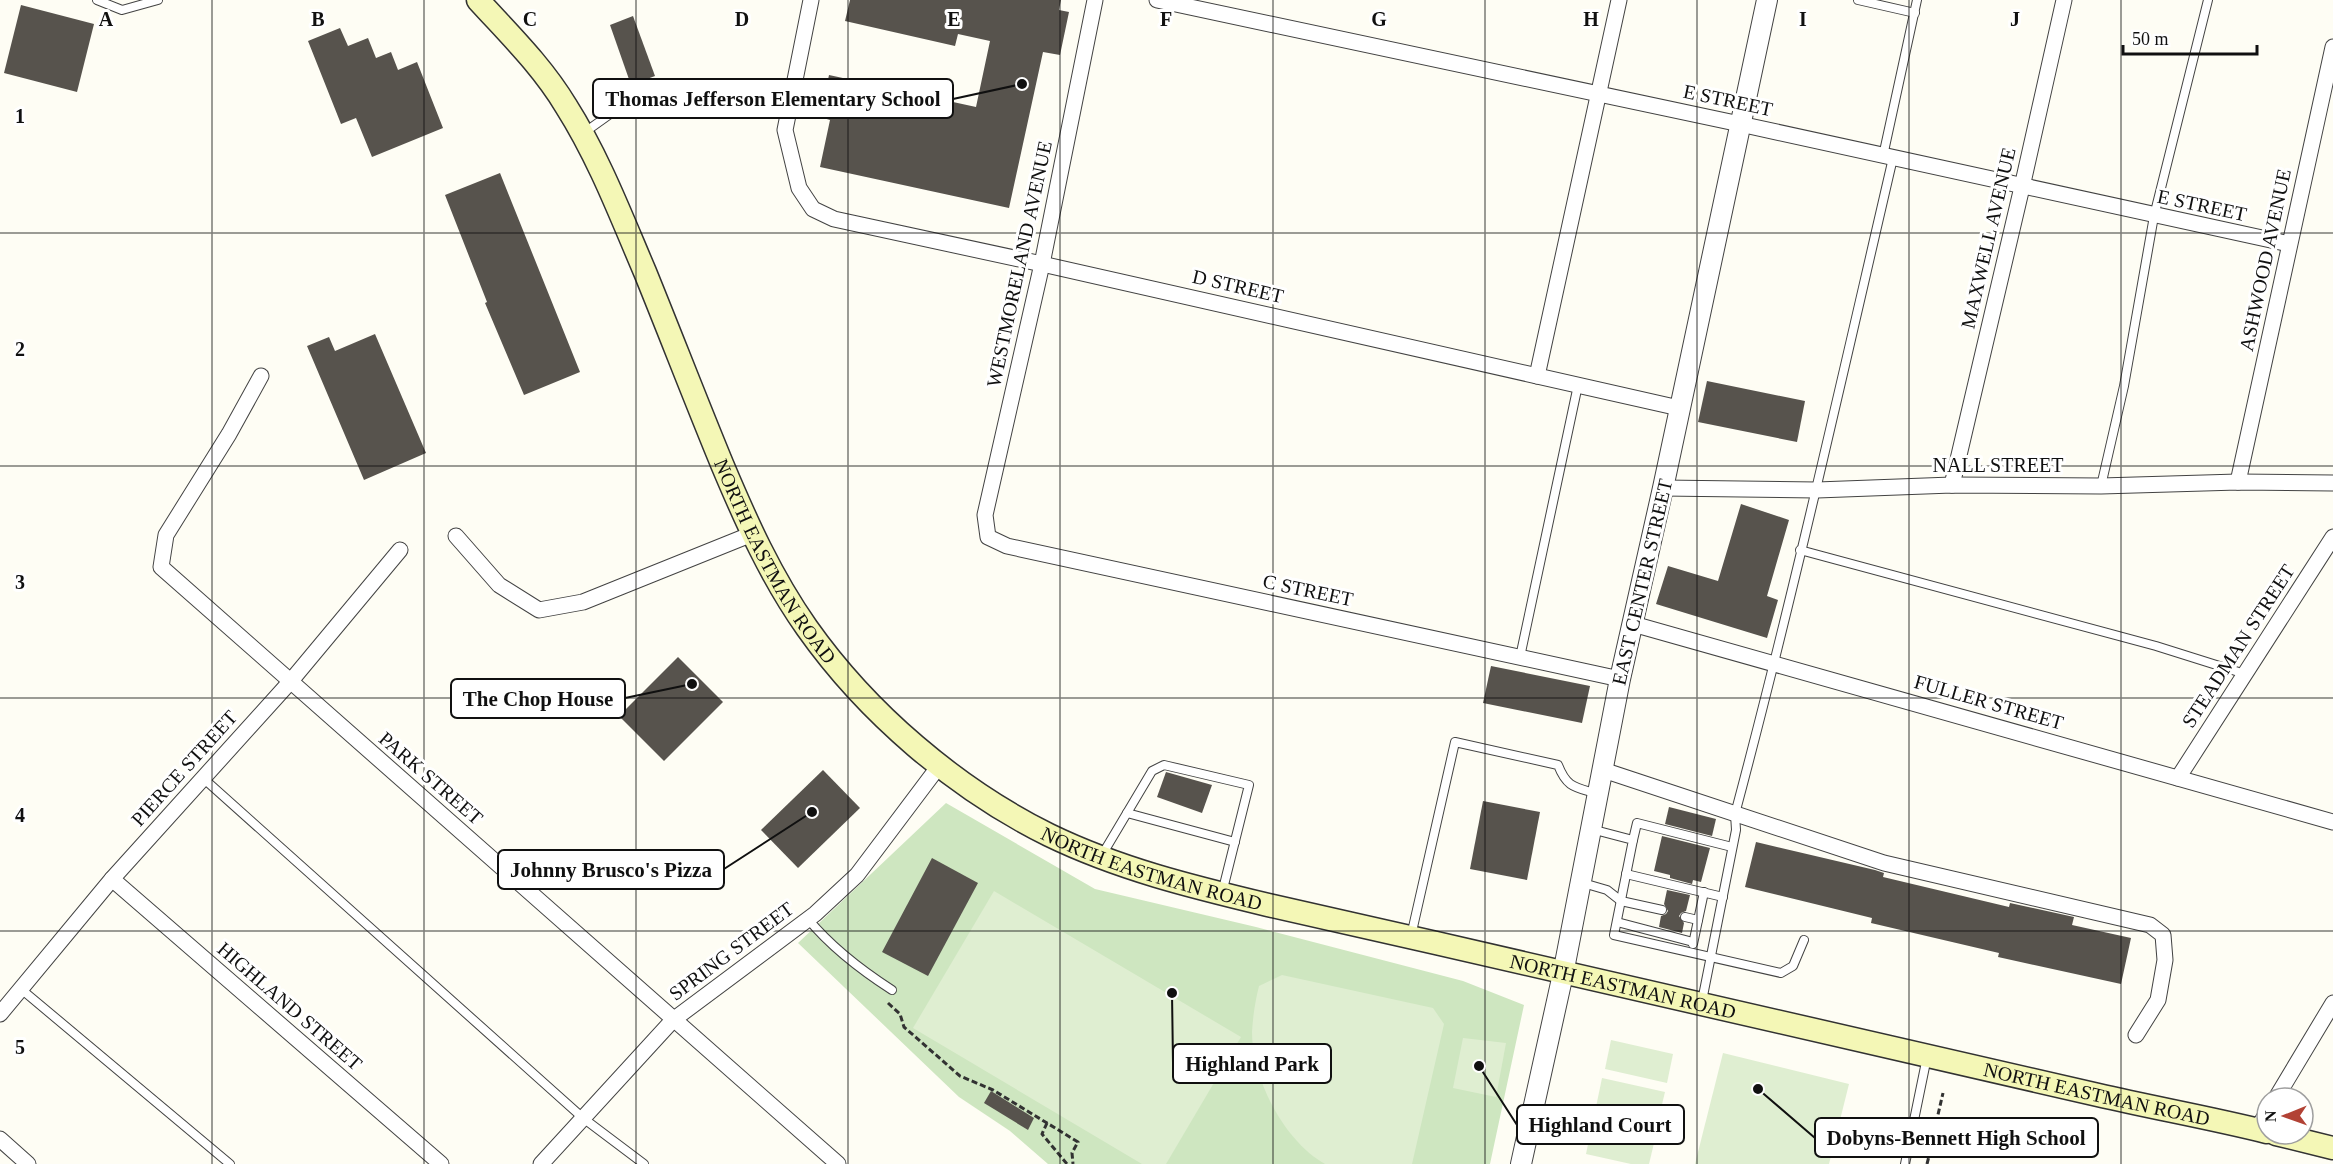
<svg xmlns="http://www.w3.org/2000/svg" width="2333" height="1164" viewBox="0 0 2333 1164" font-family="Georgia,serif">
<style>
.green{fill:#cee6c0}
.pitch{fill:#dfeed1}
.building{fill:#57534d}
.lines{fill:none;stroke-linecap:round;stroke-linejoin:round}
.service-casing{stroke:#434343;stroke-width:10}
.minor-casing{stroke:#434343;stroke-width:17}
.tertiary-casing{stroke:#434343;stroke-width:22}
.secondary-casing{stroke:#323232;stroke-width:25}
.path{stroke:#323232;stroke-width:3;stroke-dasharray:6 3;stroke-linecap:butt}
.service{stroke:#fff;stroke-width:8}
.minor{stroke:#fff;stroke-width:15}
.tertiary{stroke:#fff;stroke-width:20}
.secondary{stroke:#f4f7b6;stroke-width:22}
.grid{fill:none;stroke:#101010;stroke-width:1.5;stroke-opacity:0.55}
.labels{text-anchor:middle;stroke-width:6;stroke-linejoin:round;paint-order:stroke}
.street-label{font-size:20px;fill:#101010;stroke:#fff}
.grid-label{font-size:20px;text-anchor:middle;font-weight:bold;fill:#101010;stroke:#fff;stroke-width:6;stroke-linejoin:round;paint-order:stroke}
.leader{fill:none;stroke:#101010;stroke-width:2}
.callout-dot{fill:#101010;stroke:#fff;stroke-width:2}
.callout{fill:#fff;stroke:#101010;stroke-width:2}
.callout-label{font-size:21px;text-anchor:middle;font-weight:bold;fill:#101010}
</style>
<rect width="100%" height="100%" fill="#fefdf4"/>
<polygon class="green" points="946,803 1095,889 1256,927 1463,981 1524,1005 1490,1164 1048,1164 1010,1131 959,1097 798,943"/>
<g class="pitch">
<polygon points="994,891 1241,1037 1166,1164 1142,1164 913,1028"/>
<path d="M1282,975L1433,1008L1444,1024L1412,1164H1325C1284,1141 1252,1079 1252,1032C1253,1016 1255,1002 1259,986Z"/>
<polygon points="1463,1038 1506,1043 1496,1097 1453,1088"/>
<polygon points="1611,1040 1673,1054 1667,1083 1605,1069"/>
<polygon points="1723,1053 1849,1084 1829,1164 1695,1164"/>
<polygon points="1602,1078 1665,1092 1658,1121 1596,1107"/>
<polygon points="1592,1125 1655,1139 1649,1164 1631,1164 1586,1154"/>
</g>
<g class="building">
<polygon points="850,0 1061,0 1059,10 1069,12 1060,55 1043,52 1009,208 820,167 830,120 820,117 829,75 976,107 990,41 958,34 955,46 845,21"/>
<polygon points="21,5 94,24 77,92 4,73"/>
<polygon points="633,16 655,76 631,85 610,25"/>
<polygon points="340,28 348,46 368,38 376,58 391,52 398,70 417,62 443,128 372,157 356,118 341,124 308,41"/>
<polygon points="500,173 580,372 524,395 485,303 487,302 445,195"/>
<polygon points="375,334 426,453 364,480 307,346 329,337 335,351"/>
<polygon points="1707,381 1805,401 1797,442 1698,422"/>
<polygon points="1741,504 1789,520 1767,596 1778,600 1767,638 1656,604 1668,566 1718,581"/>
<polygon points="678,657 723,702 664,761 619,716"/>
<polygon points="1491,666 1590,686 1582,723 1483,703"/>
<polygon points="823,770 860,808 798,868 761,830"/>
<polygon points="1166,772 1212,785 1202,813 1157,797"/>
<polygon points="1483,801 1540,812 1527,880 1470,869"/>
<polygon points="1669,807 1716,819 1712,836 1665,824"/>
<polygon points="1662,836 1710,848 1701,882 1693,880 1692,884 1670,878 1670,875 1654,871"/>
<polygon points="1756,842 1875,870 1884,873 1883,877 2009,907 2010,903 2074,917 2072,925 2131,938 2121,984 1998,957 1999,953 1871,923 1872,918 1745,887"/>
<polygon points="932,858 978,883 928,976 882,952"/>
<polygon points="1667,890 1690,895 1686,911 1681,913 1679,916 1684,923 1682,933 1659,927 1661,916 1666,914 1668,911 1664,904"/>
<polygon points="991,1091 1034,1118 1028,1130 984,1103"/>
</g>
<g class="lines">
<g class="service-casing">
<g id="service">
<polyline points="97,0 122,10 158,0"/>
<polyline points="1858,0 1915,13"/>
<polyline points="585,132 620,107"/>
<polyline points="1883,156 1917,0"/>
<polyline points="2101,486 2124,386 2154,216 2208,0"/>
<polyline points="1800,550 2156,646 2245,674"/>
<polyline points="1520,657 1578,385"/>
<polyline points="203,778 583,1118 644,1164"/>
<polyline points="1127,813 1235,842"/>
<polyline points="1591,829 1633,840 1614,935 1781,973 1793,966 1804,940"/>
<polyline points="1633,840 1637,823 1732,847"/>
<polyline points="1102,855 1152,771 1164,765 1249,785 1222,893"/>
<polyline points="1626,874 1723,897"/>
<polyline points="1583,883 1607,890 1621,901 1662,910"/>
<polyline points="1685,917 1698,920"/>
<path d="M808,919C832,948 861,970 892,990"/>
<polyline points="1617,922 1693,942"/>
<path d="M1411,936L1455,742L1558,765C1567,788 1575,787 1598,794"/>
<polyline points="1693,944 1704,892"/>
<polyline points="21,989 230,1164"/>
<path d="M1702,1001L1736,830L1735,814C1793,597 1842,377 1893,158"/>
<polyline points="1881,1132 1941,1146"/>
<polyline points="1905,1164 1927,1057"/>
</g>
</g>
<g class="minor-casing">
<g id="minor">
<polyline points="811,0 785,130 799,188 813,209 834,219 1042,264 1679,408"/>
<polyline points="1095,0 1042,264 985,515 988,537 1007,546 1620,679"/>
<polyline points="1157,0 1740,124 2289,244"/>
<polyline points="261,376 229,434 166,535 161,567 838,1164"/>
<polyline points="1537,376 1619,0"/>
<polyline points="2238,482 2333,47"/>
<polyline points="1952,485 2022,187 2064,0"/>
<polyline points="1663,488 1817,490 1952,485 2101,486 2238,482 2333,483"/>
<polyline points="456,536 499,585 539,610 583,602 752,534"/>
<polyline points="1633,624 2333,822"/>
<polyline points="1603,770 1884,863 2150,925 2163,935 2165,960 2158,1000 2136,1035"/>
<polyline points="2178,778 2333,537"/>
<polyline points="112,879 441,1164"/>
<polyline points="0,1014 112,879 290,682 400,550"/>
<polyline points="2276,1098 2333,1003"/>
<polyline points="2257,1129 2267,1113"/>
<polyline points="0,1139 28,1164"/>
<polyline points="541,1164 673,1020 815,914 857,875 939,766"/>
</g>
</g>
<g class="tertiary-casing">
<polyline id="tertiary" points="1521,1164 1563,974 1620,679 1663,488 1767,0"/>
</g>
<g class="secondary-casing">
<g id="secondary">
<path id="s1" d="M478,0C509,34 542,66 566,106C599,158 621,216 645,272C671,336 696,401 722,464C746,521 771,577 807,628C867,713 956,789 1049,835C1119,869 1193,887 1268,905C1324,918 1380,930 1436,943C1657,995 1878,1044 2098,1095C2154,1108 2211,1118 2267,1132"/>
<polyline points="2276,1134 2333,1148"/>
</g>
</g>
<g class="path">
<polyline points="888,1003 900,1014 904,1027 960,1076 993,1090 1078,1142 1072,1153 1073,1164"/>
<polyline points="1047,1123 1042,1134 1067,1164"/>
<polyline points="1934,1132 1943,1093"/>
<polyline points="1927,1164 1929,1156"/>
</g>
<use href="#service" class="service"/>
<use href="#minor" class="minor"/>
<use href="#tertiary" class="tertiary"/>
<use href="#secondary" class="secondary"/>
</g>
<path class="grid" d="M212,0V1164M424,0V1164M636,0V1164M848,0V1164M1060,0V1164M1273,0V1164M1485,0V1164M1697,0V1164M1909,0V1164M2121,0V1164M0,233H2333M0,466H2333M0,698H2333M0,931H2333"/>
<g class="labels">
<g class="street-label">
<text transform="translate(1728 100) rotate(12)" y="7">E STREET</text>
<text transform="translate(2202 205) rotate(12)" y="7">E STREET</text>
<text transform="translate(1988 238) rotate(-77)" y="7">MAXWELL AVENUE</text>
<text transform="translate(2265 260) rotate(-78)" y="7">ASHWOOD AVENUE</text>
<text transform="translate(1019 264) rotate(-78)" y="7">WESTMORELAND AVENUE</text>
<text transform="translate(1238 286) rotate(13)" y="7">D STREET</text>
<text x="1998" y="472">NALL STREET</text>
<text dy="7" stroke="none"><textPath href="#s1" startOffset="640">NORTH EASTMAN ROAD</textPath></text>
<text transform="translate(1642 582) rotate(-77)" y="7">EAST CENTER STREET</text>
<text transform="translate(1308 590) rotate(12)" y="7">C STREET</text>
<text transform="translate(2238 646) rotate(-57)" y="7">STEADMAN STREET</text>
<text transform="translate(1989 702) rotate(16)" y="7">FULLER STREET</text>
<text transform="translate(184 768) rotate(-48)" y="7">PIERCE STREET</text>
<text transform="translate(431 778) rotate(41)" y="7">PARK STREET</text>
<text dy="7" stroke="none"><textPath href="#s1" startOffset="1144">NORTH EASTMAN ROAD</textPath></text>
<text transform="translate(731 951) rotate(-37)" y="7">SPRING STREET</text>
<text dy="7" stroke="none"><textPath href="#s1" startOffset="1630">NORTH EASTMAN ROAD</textPath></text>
<text transform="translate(290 1006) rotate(41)" y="7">HIGHLAND STREET</text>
<text dy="7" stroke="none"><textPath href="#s1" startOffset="2116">NORTH EASTMAN ROAD</textPath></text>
</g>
</g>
<g class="grid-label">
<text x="106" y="26">A</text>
<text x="318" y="26">B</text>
<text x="530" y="26">C</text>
<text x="742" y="26">D</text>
<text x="954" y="26">E</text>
<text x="1166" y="26">F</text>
<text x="1379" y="26">G</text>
<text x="1591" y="26">H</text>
<text x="1803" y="26">I</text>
<text x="2015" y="26">J</text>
<text x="20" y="123">1</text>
<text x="20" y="356">2</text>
<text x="20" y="589">3</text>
<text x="20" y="822">4</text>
<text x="20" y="1054">5</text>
</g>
<path class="leader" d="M1022 84L953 99M692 684L625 698M812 812L724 869M1172 993L1173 1063M1479 1066L1517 1125M1758 1089L1815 1138"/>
<g class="callout-dot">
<circle cx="1022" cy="84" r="6"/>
<circle cx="692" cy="684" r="6"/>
<circle cx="812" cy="812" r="6"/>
<circle cx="1172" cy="993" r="6"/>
<circle cx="1479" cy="1066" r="6"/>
<circle cx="1758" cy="1089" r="6"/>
</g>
<g class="callout">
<rect x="593" y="79" width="360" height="39" rx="6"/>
<rect x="451" y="679" width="174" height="39" rx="6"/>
<rect x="498" y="850" width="226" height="39" rx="6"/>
<rect x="1173" y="1044" width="158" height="39" rx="6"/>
<rect x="1517" y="1105" width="167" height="39" rx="6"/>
<rect x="1815" y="1118" width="283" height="39" rx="6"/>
</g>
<g class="callout-label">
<text x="773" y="106">Thomas Jefferson Elementary School</text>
<text x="538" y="706">The Chop House</text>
<text x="611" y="877">Johnny Brusco's Pizza</text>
<text x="1252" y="1071">Highland Park</text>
<text x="1600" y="1132">Highland Court</text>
<text x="1956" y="1145">Dobyns-Bennett High School</text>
</g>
<g transform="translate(2285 1116) rotate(269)"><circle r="28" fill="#ffffff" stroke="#9f9f9f" stroke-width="1.5"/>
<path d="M0-4.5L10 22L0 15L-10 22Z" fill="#b24235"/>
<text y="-9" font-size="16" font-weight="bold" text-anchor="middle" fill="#101010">N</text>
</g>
<path d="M2123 45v9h134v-9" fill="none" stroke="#101010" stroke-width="3"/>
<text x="2132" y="45" font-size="18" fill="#101010" stroke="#ffffff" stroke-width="4.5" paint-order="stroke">50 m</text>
</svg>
